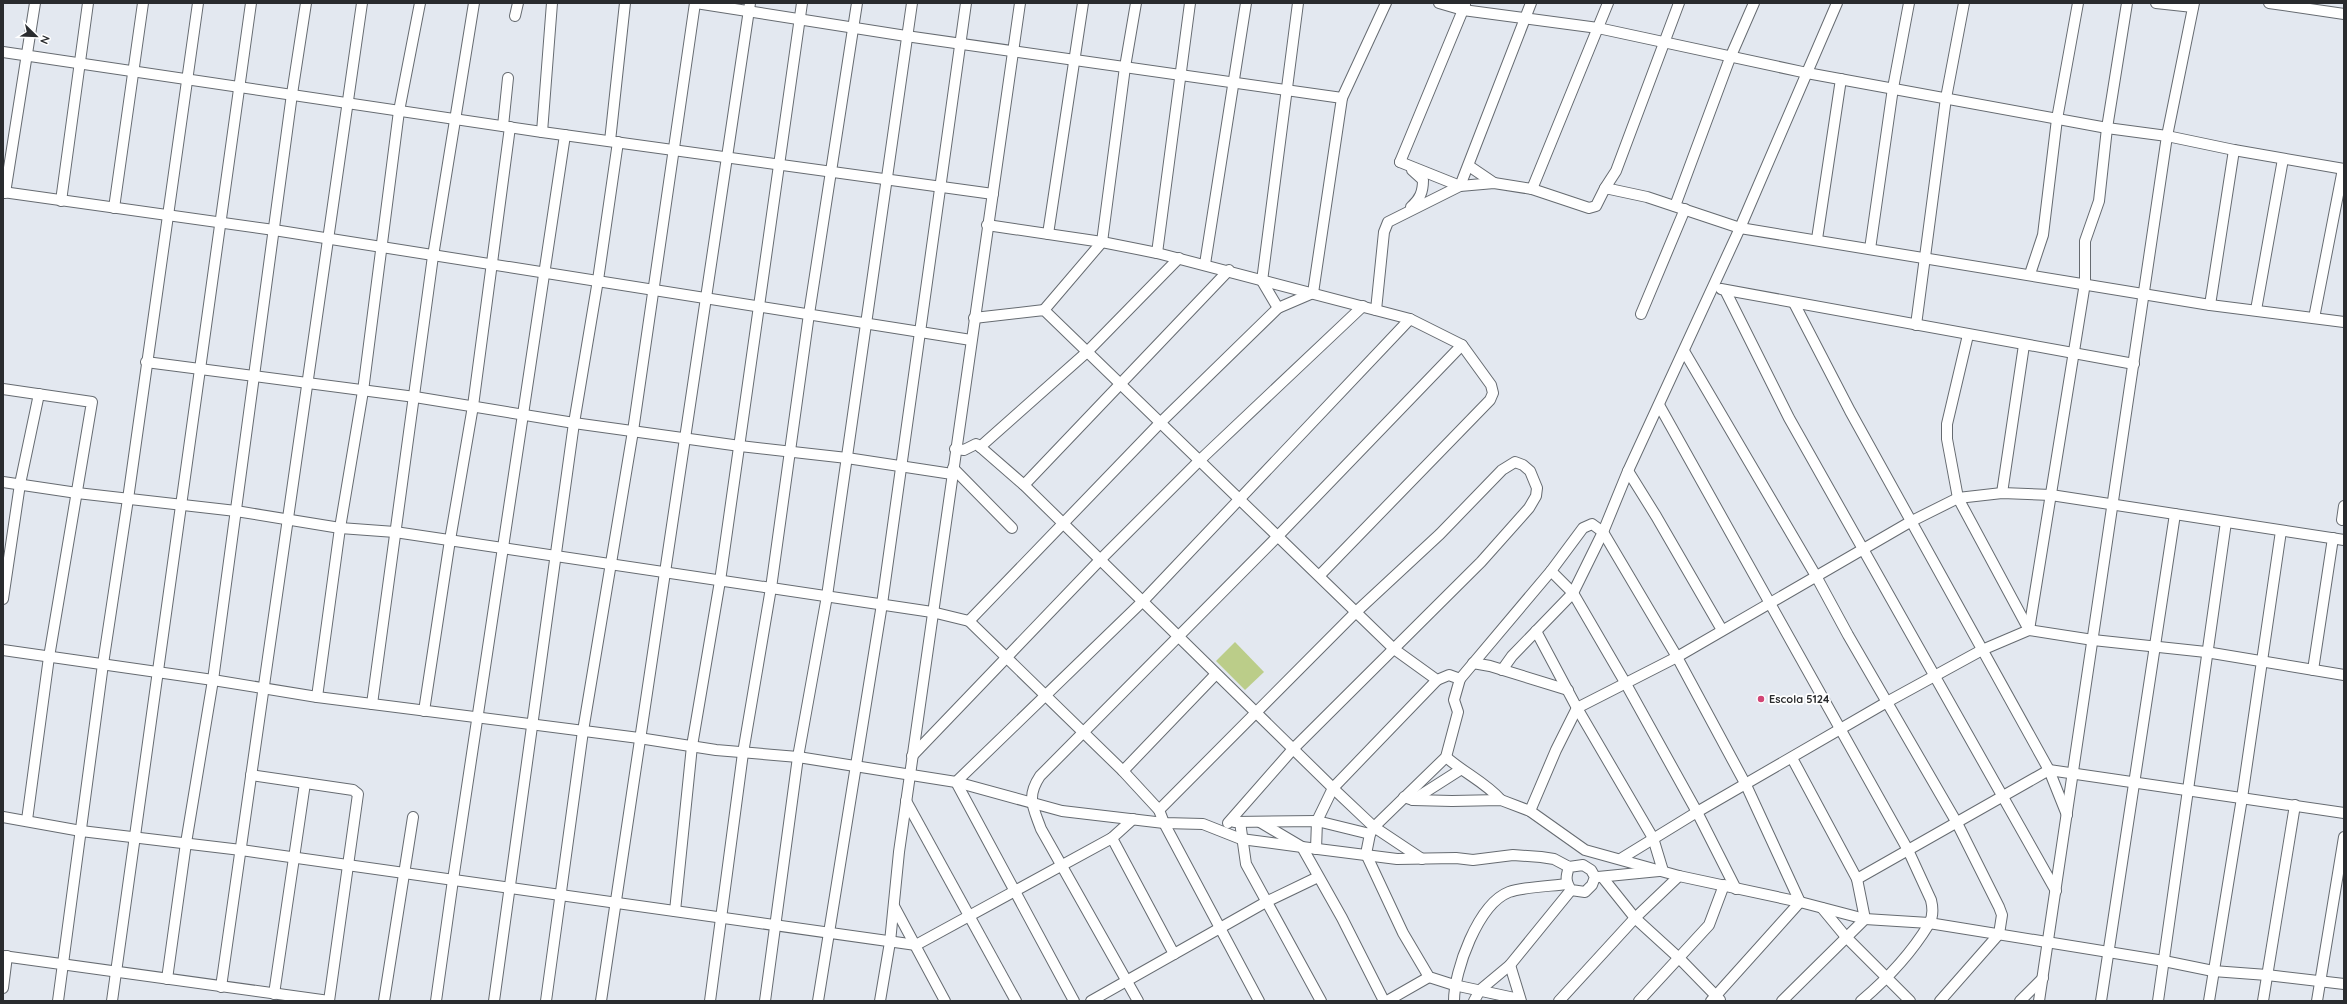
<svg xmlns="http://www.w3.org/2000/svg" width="2347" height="1004" viewBox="0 0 2347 1004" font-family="Quicksand,sans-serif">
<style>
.green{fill:#bbcd89}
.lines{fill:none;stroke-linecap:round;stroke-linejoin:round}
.street-casing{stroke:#666b71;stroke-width:12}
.street{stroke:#fff;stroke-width:10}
.poi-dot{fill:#d14474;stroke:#fff;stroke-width:1.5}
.labels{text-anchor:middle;stroke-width:3.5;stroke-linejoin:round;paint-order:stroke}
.poi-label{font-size:11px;font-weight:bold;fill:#292b2e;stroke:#fff;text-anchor:start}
</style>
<rect width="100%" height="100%" fill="#e3e8f0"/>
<polygon class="green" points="1235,642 1264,672 1245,690 1216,661"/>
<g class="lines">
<g class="street-casing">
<g id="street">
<polyline points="696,3 906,36 1342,98 1386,3"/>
<polyline points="1439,3 1463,10 1598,28 1807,73 2107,128 2167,136 2234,150 2344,169"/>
<polyline points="2156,3 2193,7"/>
<polyline points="2269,3 2344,14"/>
<polyline points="515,16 518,3"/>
<polyline points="3,52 542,132 993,194"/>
<polyline points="503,126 508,78"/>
<polyline points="542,132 552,3"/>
<polyline points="610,141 625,3"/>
<polyline points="1400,162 1460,186 1531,3"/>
<polyline points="1400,162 1465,5"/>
<polyline points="1469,166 1494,183"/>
<polyline points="1605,188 1616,171 1679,3"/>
<polyline points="1532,189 1608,3"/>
<polyline points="3,192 274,230 971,340"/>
<polyline points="5,193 35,3"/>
<polyline points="61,201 88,3"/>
<polyline points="1675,206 1730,58 1754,3"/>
<path d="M1411,207C1420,199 1423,192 1423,180L1412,170"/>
<polyline points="114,208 143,3"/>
<polyline points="987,225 1102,242 1157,253 1410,319 1462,345 1491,385 1493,393 1490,400 1320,575"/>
<polyline points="1048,234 1083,3"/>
<polyline points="1817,239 1841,79"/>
<polyline points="1870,249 1893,88 1909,3"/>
<polyline points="1157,253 1190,3"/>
<polyline points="1205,264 1246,3"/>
<polyline points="2030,274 2043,235 2057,119 2078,3"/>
<polyline points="1721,289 2134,364"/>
<polyline points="1725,290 1789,418 2056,891"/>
<polyline points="1794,303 1850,411 2049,770 2067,815"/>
<polyline points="2210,305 2234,150"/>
<polyline points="1278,308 1262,281 1298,3"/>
<polyline points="1044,310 1102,242 1125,67 1136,3"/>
<polyline points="1376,310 1384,232 1388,222 1460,186 1494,183 1532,189 1589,208 1596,206 1605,188 1647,197 1740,228 2210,305 2344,322"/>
<polyline points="2256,310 2283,159"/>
<polyline points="1641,314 1685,209"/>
<polyline points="974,318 1044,310 1394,649 1437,680 1449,675 1460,679 1454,700 1458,712 1446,757 1374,827 1370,834 1366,854 1403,933 1429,977 1454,985 1519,999"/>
<polyline points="2314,318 2343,169"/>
<polyline points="1916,325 1946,98 1964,3"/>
<polyline points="1968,335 1947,424 1947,439 1958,498 2029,630"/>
<polyline points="1684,351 1816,576 1848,635 1957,823 1999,907 2002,915 1999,934 1940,1001"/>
<polyline points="146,362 415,397 574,423 740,446 847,458 952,474"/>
<polyline points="3,389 92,402 49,657 27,820"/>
<path d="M1659,405L1908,850L1931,900C1933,908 1933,917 1929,924C1912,952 1886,980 1861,1001"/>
<polyline points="980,447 1087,352 1179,258"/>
<polyline points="955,449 964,450 976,444 978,445 1024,485 1338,793 1374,827 1422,859"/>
<polyline points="953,468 1012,528"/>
<polyline points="1628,471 1656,516 1722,630"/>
<polyline points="3,482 77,493 236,511 340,528 395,532 932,612 969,621 1160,423 1278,308 1313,293 1342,98"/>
<polyline points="1024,485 1229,270"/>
<polyline points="2002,493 2024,345"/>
<polyline points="2342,520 2344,506"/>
<polyline points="1551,571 1573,593 1626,684 1697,812 1736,889"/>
<polyline points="3,599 20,484 39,394"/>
<polyline points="969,621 1123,771 1159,810"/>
<polyline points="2029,630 2085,283 2085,241 2099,201 2107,128 2127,3"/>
<polyline points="1536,631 1577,708 1653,838 1663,871"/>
<path d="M3,650L213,680L317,697L639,738L716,750L798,757L956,782L1062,811L1164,823L1203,824L1241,839L1302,847L1397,859L1456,858L1473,860L1513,855L1541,857L1554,859L1569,867L1583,865L1591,870L1595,877L1592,885L1585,892L1571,890C1565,881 1566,876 1569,867"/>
<polyline points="1473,663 1490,666 1568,690"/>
<polyline points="1502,670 1512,656 1573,593 1603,532 1628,471 1740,228 1837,3"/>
<polyline points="2313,670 2333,538"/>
<polyline points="1460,679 1551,571 1583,528 1592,524 1603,532 1677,657 1746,785 1800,902 1711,1001"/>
<polyline points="317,697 340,528 363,391 399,111 420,3"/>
<polyline points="372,704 433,256 474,3"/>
<polyline points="424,711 450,540 473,406 510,127"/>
<polyline points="912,756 1100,560 1200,460 1363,306"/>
<path d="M1446,757C1464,773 1485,782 1501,800"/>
<polyline points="1123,771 1216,674"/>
<polyline points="251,775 353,790 358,794 329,1001"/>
<polyline points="1404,797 1413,800 1452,801 1501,800 1530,811 1585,850 1679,876 1800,902 1865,919 1929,923 2164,961 2213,971 2267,975 2344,984"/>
<polyline points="1413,800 1460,770"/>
<polyline points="906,801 1016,1001"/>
<polyline points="1530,811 1556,750 1577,708 1677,657 1910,522 1958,498 2002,493 2051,495 2344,540"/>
<polyline points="3,817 81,831 241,850 916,945 1112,838"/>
<polyline points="1133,819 1112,838 1174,954"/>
<polyline points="1234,822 1317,821 1370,834"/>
<polyline points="1240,822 1246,864 1321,1001"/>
<polyline points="1260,822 1302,847 1342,918 1384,1001"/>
<polyline points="1228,823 1293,749 1481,562 1529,508 1536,496 1537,488 1530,471 1523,465 1515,462 1502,470 1440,534 1356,612 1159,810 1164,823 1259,1001"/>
<polyline points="1316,849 1317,821 1333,788 1437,680"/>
<polyline points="1622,858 1697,812 1887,702 1982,650 2029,630 2093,640 2206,652 2344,675"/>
<polyline points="1598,877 1659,871"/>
<polyline points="1603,878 1635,918 1680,959 1720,1000"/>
<polyline points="1857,879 2049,770 2344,813"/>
<polyline points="894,906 945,1001"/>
<polyline points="1822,908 1846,937 1910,1001"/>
<polyline points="675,911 692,746 720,581 802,3"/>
<polyline points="3,956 329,1001"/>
<polyline points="1510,965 1521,1001"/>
<polyline points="167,979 186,843 213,680 292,94 306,3"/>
<path d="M221,987C268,659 314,331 362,3"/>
<polyline points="3,988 7,956"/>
<polyline points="274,994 305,783"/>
<polyline points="58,1001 103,664 128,499 198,3"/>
<polyline points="112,1001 251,3"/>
<polyline points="384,1001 413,817"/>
<polyline points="436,1001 453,880 565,135"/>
<polyline points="494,1001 574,423 598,280 618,142"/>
<polyline points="546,1001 583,731 633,431 695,3"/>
<polyline points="601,1001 750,3"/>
<polyline points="710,1001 743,753 771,588 809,314 857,3"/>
<polyline points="765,1001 798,757 827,596 912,3"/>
<polyline points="818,1001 882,604 966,3"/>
<polyline points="880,1001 890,942 899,852 1020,3"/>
<polyline points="1074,1001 956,782 1143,601 1410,319"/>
<polyline points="1091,1001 1266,902 1318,877"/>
<path d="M1138,1001L1041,829C1033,807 1026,797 1040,776L1277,537L1462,345"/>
<polyline points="1387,1001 1429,977"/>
<path d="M1454,1001C1454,971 1478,904 1509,892C1522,887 1552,886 1567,884"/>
<polyline points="1474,1001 1480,990 1510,965 1571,890"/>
<polyline points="1559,1001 1635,918 1679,876"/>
<polyline points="1639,1001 1709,925 1724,885"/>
<polyline points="1782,1001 1865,919 1857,879 1792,758"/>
<polyline points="2020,1001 2043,978"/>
<polyline points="2039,1001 2167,136 2194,3"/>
<polyline points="2101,1001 2175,514"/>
<polyline points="2158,1001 2226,522"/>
<polyline points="2209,1001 2242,798 2281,531"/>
<polyline points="2263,1001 2295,805"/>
<polyline points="2317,1001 2344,837"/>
</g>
</g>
<use href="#street" class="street"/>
</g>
<circle class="poi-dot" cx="1761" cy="699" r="4"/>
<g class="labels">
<g class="poi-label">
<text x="1769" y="703">Escola 5124</text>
</g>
</g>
<rect width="2347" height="1004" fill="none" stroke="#292b2e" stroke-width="8"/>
<g transform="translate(36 36) rotate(113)" stroke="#ffffff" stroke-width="3" paint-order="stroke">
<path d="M0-3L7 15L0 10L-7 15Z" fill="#292b2e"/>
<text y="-6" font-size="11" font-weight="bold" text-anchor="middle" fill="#292b2e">N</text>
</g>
</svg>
